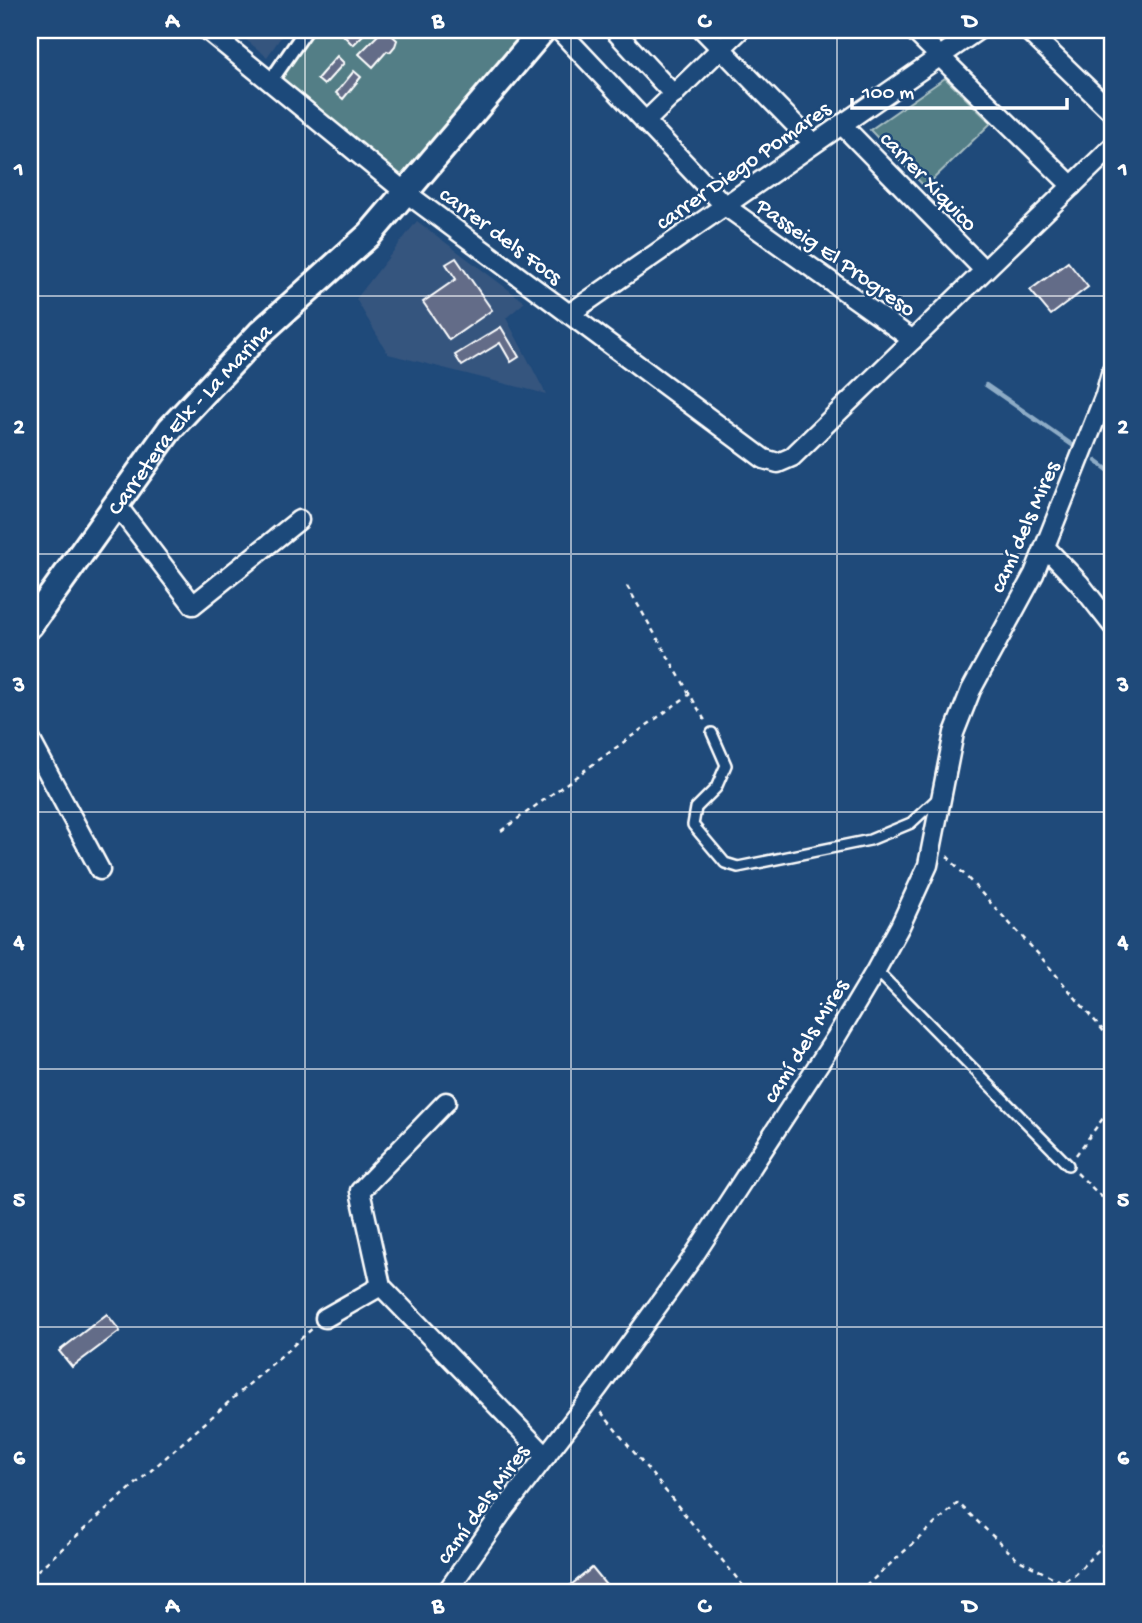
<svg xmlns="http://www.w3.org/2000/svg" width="1142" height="1623" viewBox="0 0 1142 1623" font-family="'Gochi Hand',sans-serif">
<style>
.built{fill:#34547e}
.green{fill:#527e86;stroke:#a8bec2;stroke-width:2}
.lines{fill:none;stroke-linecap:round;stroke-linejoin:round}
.stream{stroke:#8eacc6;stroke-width:4.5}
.building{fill:#646c88;stroke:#fff;stroke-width:2}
.service-casing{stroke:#fff;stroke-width:14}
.pedestrian-casing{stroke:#fff;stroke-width:18}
.minor-casing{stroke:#fff;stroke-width:23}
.secondary-casing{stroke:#fff;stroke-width:30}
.path{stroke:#fff;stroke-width:2.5;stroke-dasharray:5 5;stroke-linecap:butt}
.service{stroke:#1f4a7a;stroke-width:9}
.pedestrian{stroke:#1f4a7a;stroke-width:12}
.minor{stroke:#1f4a7a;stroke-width:18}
.secondary{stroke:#1f4a7a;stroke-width:24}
.grid{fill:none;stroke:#fff;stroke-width:2;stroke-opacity:0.55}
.labels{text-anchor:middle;stroke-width:5;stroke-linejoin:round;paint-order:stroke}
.street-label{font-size:23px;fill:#fff;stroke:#1f4a7a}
.neatline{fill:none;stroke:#fff;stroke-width:2.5}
.grid-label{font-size:23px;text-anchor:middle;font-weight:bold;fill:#fff}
</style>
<rect width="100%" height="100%" fill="#1f4a7a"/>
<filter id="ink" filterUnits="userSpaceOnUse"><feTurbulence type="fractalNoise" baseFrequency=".0143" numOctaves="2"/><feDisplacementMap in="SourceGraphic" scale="14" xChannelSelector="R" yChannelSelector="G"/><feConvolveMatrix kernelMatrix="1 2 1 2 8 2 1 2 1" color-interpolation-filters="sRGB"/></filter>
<g filter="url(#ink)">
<g class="built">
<polygon points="234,30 286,30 267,57"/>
<polygon points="417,221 525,302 506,318 546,394 388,354 356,299"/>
</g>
<g class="green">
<polygon points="311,30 530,30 401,181 276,80"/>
<polygon points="945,78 991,123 925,187 870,130"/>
</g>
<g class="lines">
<g class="stream">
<polyline points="986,385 1078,449"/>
<polyline points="1096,461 1112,473"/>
</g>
</g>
<g class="building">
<polygon points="348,30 368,30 353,45 344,36"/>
<polygon points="383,30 386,30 397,40 395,46 390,52 387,51 373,67 359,54"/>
<polygon points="337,56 344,63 324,85 317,79"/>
<polygon points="354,71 361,77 343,99 336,93"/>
<polygon points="456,258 492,310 449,340 423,302 456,279 446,264"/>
<polygon points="1068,262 1088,287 1051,315 1030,290"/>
<polygon points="501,327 519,357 511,362 500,343 462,366 455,355"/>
<polygon points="107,1314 120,1331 72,1367 59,1351"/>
<polygon points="592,1568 610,1590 607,1593 561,1593"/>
</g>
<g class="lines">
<g class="service-casing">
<g id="service">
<polyline points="712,733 726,765 716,788 696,808 693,825 725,863 738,867 870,840 911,823 940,796"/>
<polyline points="876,970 1068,1165"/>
</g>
</g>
<g class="pedestrian-casing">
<polyline id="pedestrian" points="270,82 306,30"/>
</g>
<g class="minor-casing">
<g id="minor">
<polyline points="207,30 405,192 764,459 778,463 792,457 1112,147"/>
<polyline points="559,30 725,206 913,340"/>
<polyline points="614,30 674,95"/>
<polyline points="703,30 813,143"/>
<polyline points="913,30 1072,186"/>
<polyline points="1027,30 1112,112"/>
<polyline points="645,122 740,30"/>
<polyline points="841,124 984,270"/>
<polyline points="569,314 978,30"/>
<polyline points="116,504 193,605 299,520"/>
<polyline points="1045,547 1080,584 1112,625"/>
<polyline points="30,739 100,870"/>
<polyline points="446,1102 360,1191 381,1286 546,1456"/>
<polyline points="325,1318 381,1286"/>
<polyline points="446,1593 501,1514 598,1388 691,1260 835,1039 876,970 900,926 928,865 954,733 971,690 1034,574 1105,395 1112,370"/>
</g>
</g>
<g class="secondary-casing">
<g id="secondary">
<path id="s1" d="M30,625L170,429L260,333L370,234L543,30"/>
</g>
</g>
<g class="path">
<polyline points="627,586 707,724"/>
<polyline points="501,831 690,694"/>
<polyline points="947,856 1040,956 1112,1041"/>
<polyline points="1076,1155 1112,1106"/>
<polyline points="1077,1173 1112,1207"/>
<polyline points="601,1412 749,1593"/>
<polyline points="30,1577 314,1327"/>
<polyline points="858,1593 958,1503 1017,1559 1062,1582 1075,1574 1112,1536"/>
</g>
<use href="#service" class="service"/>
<use href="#pedestrian" class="pedestrian"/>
<use href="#minor" class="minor"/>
<use href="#secondary" class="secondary"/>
</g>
</g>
<path class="grid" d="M305,30V1593M571,30V1593M837,30V1593M30,296H1112M30,554H1112M30,812H1112M30,1069H1112M30,1327H1112"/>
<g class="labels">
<g class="street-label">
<text transform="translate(742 164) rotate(-35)" y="8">carrer Diego Pomares</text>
<text transform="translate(930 180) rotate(46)" y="8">carrer Xiquico</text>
<text transform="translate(502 234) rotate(37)" y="8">carrer dels Focs</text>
<text transform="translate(837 256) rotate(35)" y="8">Passeig El Progreso</text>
<text dy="8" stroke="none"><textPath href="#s1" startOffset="261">Carretera Elx - La Marina</textPath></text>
<text transform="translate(1023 526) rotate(-66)" y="8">camí dels Mires</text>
<text transform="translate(804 1040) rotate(-58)" y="8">camí dels Mires</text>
<text transform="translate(481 1503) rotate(-54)" y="8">camí dels Mires</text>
</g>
</g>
<rect width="1142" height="1623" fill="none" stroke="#1f4a7a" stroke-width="77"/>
<path d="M852 98v10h215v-10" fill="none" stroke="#ffffff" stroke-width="3.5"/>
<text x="862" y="98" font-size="21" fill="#ffffff" stroke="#1f4a7a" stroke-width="5" paint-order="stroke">100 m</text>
<rect x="38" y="38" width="1066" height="1546" class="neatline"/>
<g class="grid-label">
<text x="172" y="27">A</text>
<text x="438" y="27">B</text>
<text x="704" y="27">C</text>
<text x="970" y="27">D</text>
<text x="19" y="175">1</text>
<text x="1123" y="175">1</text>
<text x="19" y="433">2</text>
<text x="1123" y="433">2</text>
<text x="19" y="691">3</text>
<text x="1123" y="691">3</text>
<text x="19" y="948">4</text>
<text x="1123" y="948">4</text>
<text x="19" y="1206">5</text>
<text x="1123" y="1206">5</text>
<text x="19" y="1464">6</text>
<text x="1123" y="1464">6</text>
<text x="172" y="1612">A</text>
<text x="438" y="1612">B</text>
<text x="704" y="1612">C</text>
<text x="970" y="1612">D</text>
</g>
</svg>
